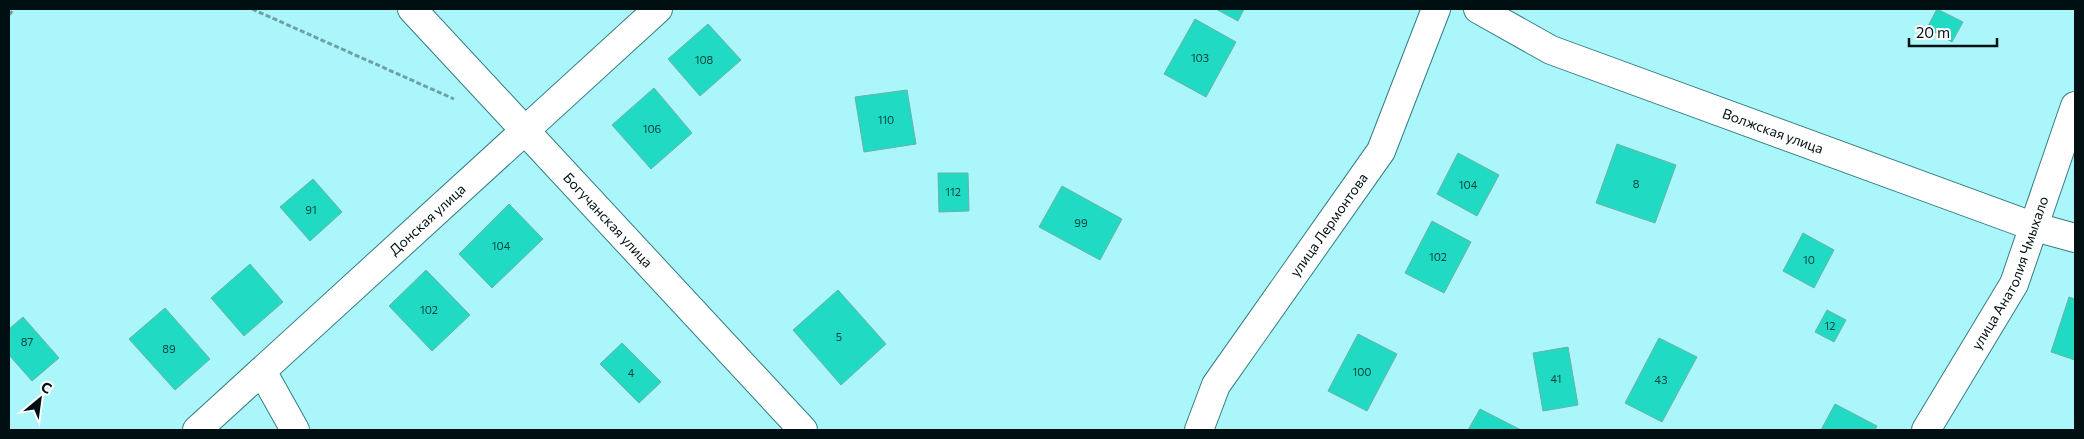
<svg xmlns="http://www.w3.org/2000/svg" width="2084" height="439" viewBox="0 0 2084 439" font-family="Commissioner,sans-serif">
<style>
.building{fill:#21dac4;stroke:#6bb2a5}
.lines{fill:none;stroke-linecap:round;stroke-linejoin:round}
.minor-casing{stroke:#337e83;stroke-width:30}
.path{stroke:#6ca2a6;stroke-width:3;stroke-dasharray:5 2.5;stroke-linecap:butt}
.minor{stroke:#fff;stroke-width:28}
.labels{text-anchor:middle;stroke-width:4;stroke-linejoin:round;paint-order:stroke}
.number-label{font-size:11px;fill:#08423e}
.street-label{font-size:14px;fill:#001012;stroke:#fff}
</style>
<rect width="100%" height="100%" fill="#abf6fb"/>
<g class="building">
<polygon points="1216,9 1244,9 1238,21"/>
<polygon points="1937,9 1963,22 1952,42 1927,28"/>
<polygon points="1195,19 1236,42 1206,97 1164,74"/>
<polygon points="708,24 741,60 700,96 668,59"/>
<polygon points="654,88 692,133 651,169 612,125"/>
<polygon points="907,90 916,144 864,152 855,97"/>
<polygon points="1617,144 1676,165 1655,223 1596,203"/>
<polygon points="1458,153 1499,175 1477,216 1437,194"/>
<polygon points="938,173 968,173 969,211 939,212"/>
<polygon points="313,179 342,212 310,241 280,207"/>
<polygon points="1062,186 1122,219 1100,260 1039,227"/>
<polygon points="509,204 543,239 492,288 459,254"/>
<polygon points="1432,221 1471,242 1444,293 1405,273"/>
<polygon points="1803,233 1834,250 1814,288 1783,271"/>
<polygon points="250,264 283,302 244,336 211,298"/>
<polygon points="426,270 470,315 432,351 389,306"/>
<polygon points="838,290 886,344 841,385 793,330"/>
<polygon points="2069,297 2075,299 2075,360 2051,352"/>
<polygon points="165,308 210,359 175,390 129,339"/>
<polygon points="1827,310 1846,320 1834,342 1815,332"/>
<polygon points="23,317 59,358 32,381 9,355 9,329"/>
<polygon points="1358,334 1397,354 1367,411 1328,391"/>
<polygon points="1659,338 1697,357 1662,422 1625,403"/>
<polygon points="622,343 661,382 639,403 600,364"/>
<polygon points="1568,347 1578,405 1543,411 1533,353"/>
<polygon points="1835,404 1877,426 1875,430 1821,430"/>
<polygon points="1480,409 1521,430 1468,430"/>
</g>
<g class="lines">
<g class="minor-casing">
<g id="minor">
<path id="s1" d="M412,9L803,430"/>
<path id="s2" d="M1478,9L1551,50L2035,227L2075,238"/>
<polyline points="262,371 295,430"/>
<path id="s3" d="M197,430L658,9"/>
<path id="s4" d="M1199,430L1216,385L1381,151L1436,9"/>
<path id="s5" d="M1926,430L2014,284L2075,106"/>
</g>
</g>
<g class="path">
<polyline points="252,9 454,99"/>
<polyline points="9,15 14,9"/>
</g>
<use href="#minor" class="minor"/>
</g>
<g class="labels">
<g class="number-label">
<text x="1200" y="62">103</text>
<text x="704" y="64">108</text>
<text x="886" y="124">110</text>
<text x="652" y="133">106</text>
<text x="1636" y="188">8</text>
<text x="1468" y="189">104</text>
<text x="953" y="196">112</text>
<text x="311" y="214">91</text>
<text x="1081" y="227">99</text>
<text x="501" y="250">104</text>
<text x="1438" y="261">102</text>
<text x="1809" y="264">10</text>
<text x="429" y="314">102</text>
<text x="1830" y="330">12</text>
<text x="839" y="341">5</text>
<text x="27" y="346">87</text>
<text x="169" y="353">89</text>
<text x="1362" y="376">100</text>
<text x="631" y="377">4</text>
<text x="1556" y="383">41</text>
<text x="1661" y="384">43</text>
</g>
<g class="street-label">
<text dy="5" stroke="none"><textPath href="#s2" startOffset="320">Волжская улица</textPath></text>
<text dy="5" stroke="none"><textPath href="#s3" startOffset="312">Донская улица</textPath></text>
<text dy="5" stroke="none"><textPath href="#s1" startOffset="288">Богучанская улица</textPath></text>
<text dy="5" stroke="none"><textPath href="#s4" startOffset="244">улица Лермонтова</textPath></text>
<text dy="5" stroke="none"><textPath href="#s5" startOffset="179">улица Анатолия Чмыхало</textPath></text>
</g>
</g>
<rect width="2084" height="439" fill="none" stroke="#001012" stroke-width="20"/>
<g transform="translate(40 399) rotate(29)" stroke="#ffffff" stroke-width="4" paint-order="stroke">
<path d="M0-4L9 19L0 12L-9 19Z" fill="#001012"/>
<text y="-8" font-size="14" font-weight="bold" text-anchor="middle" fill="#001012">С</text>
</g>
<path d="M1909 38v8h88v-8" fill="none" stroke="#001012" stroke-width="2.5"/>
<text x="1916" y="38" font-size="15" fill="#001012" stroke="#ffffff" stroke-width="4" paint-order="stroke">20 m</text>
</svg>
